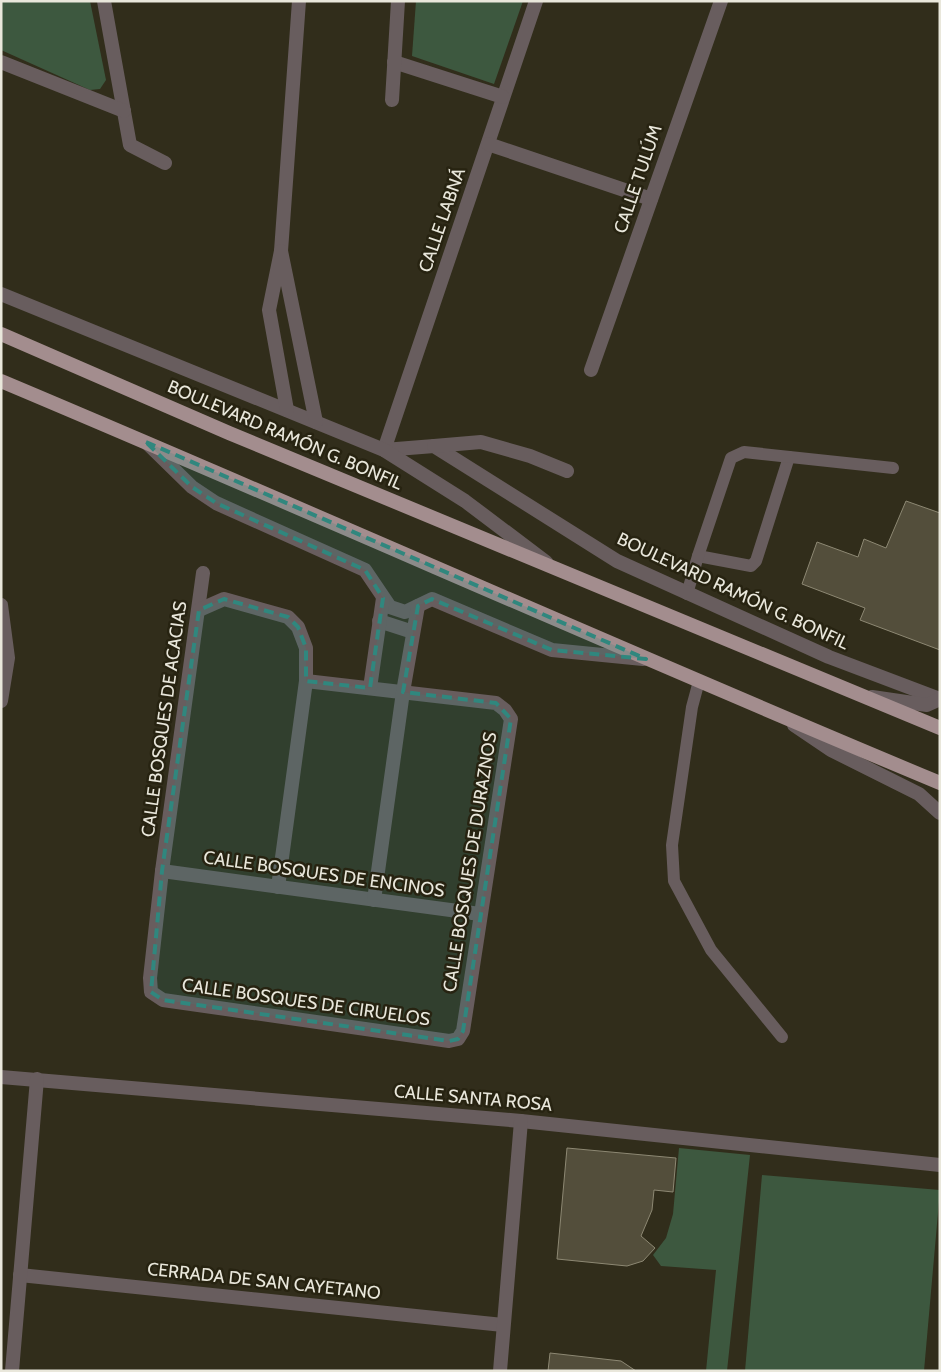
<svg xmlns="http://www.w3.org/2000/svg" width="941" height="1372" viewBox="0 0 941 1372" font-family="Cabin,sans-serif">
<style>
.green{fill:#3d583f}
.building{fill:#534e3b;stroke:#8d8873}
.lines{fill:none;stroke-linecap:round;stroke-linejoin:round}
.service{stroke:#685d5e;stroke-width:12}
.minor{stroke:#685d5e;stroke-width:14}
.tertiary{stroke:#685d5e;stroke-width:14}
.primary{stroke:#a38d8e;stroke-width:14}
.marked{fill:#30877e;fill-opacity:0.2;stroke:#30877e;stroke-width:4;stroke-dasharray:10 6;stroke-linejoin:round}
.labels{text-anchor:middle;stroke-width:5;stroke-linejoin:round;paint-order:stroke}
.street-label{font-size:18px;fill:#e9e7db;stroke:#272311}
</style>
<rect width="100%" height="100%" fill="#312d1b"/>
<g class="green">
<polygon points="1,1 90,1 106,80 100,89 90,90 1,50"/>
<polygon points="416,1 523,1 494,84 412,56"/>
<polygon points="679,1148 750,1155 727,1371 706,1371 716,1270 661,1266 653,1255 666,1238 673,1214"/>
<polygon points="762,1175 940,1190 924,1371 745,1371"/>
</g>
<g class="building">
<polygon points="906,501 940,513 940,650 860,620 865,608 802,584 817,542 858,557 864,539 886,548"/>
<polygon points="567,1148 676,1158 673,1192 654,1190 652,1210 641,1236 655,1248 643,1261 627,1266 557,1259"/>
<polygon points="550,1353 621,1361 636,1371 548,1371"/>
</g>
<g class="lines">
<g class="service">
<polyline points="698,556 751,566 756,561 789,457"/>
<polyline points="687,594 698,556 731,458 744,452 893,468"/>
<polyline points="699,681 692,707 672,845 674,881 711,950 782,1037"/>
</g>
<g class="minor">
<polyline points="104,1 130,145 165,163"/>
<polyline points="536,1 384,450 434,446 617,561 829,657 940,699"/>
<polyline points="1,62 124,111"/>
<polyline points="394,62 503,97"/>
<polyline points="392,100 398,1"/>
<polyline points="488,144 651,199"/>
<polyline points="281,251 299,1"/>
<polyline points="1,294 384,450 465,501 546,562"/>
<polyline points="591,370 721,1"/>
<polyline points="287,410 269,310 281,251 316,422"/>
<polyline points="148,444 192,487 216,503 365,570 390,607 405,612 432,599 552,650 643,659"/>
<polyline points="434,446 481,442 530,456 567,471"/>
<polyline points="203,573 162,871 150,978 151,992 163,1000 449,1041 458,1039 463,1031 511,719 505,710 496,703 306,681"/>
<polyline points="1,605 8,658 1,701"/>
<polyline points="199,610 224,599 288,617 298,627 306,648 306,681 278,887"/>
<polyline points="379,621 413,632"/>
<polyline points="370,688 383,598"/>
<polyline points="162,871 480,914"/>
<polyline points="374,900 403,692 418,606"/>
<polyline points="1,1077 521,1121 940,1165"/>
<polyline points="20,1275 503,1325"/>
<polyline points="12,1371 37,1079"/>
<polyline points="500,1371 521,1121"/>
</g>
<g class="tertiary">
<polyline points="872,697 927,705 940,699"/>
<polyline points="794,725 831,750 919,794 940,813"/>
</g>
<g class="primary">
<polyline points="1,334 229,433 940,728"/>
<path d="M1,381C315,513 625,652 940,783"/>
</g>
</g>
<path class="marked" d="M146,442L646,659L552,650L432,599L418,606L403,692L496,703L511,719L463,1031L458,1039L449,1041L163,1000L151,992L162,871L199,610L224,599L288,617L298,627L306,648V681L370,688L383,598L365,570L216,503L192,487Z"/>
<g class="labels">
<g class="street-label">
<text transform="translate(638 179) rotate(-71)" y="6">CALLE TULÚM</text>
<text transform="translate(442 220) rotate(-71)" y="6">CALLE LABNÁ</text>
<text transform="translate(285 435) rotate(23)" y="6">BOULEVARD RAMÓN G. BONFIL</text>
<text transform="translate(733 591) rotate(25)" y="6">BOULEVARD RAMÓN G. BONFIL</text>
<text transform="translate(164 719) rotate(-82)" y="6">CALLE BOSQUES DE ACACIAS</text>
<text transform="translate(470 862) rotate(-81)" y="6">CALLE BOSQUES DE DURAZNOS</text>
<text transform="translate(324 874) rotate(8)" y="6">CALLE BOSQUES DE ENCINOS</text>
<text transform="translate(306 1002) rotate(8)" y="6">CALLE BOSQUES DE CIRUELOS</text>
<text transform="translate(473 1098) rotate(5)" y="6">CALLE SANTA ROSA</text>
<text transform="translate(264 1281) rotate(6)" y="6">CERRADA DE SAN CAYETANO</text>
</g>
</g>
<rect width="941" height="1372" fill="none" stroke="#e9e7db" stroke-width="5"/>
</svg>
